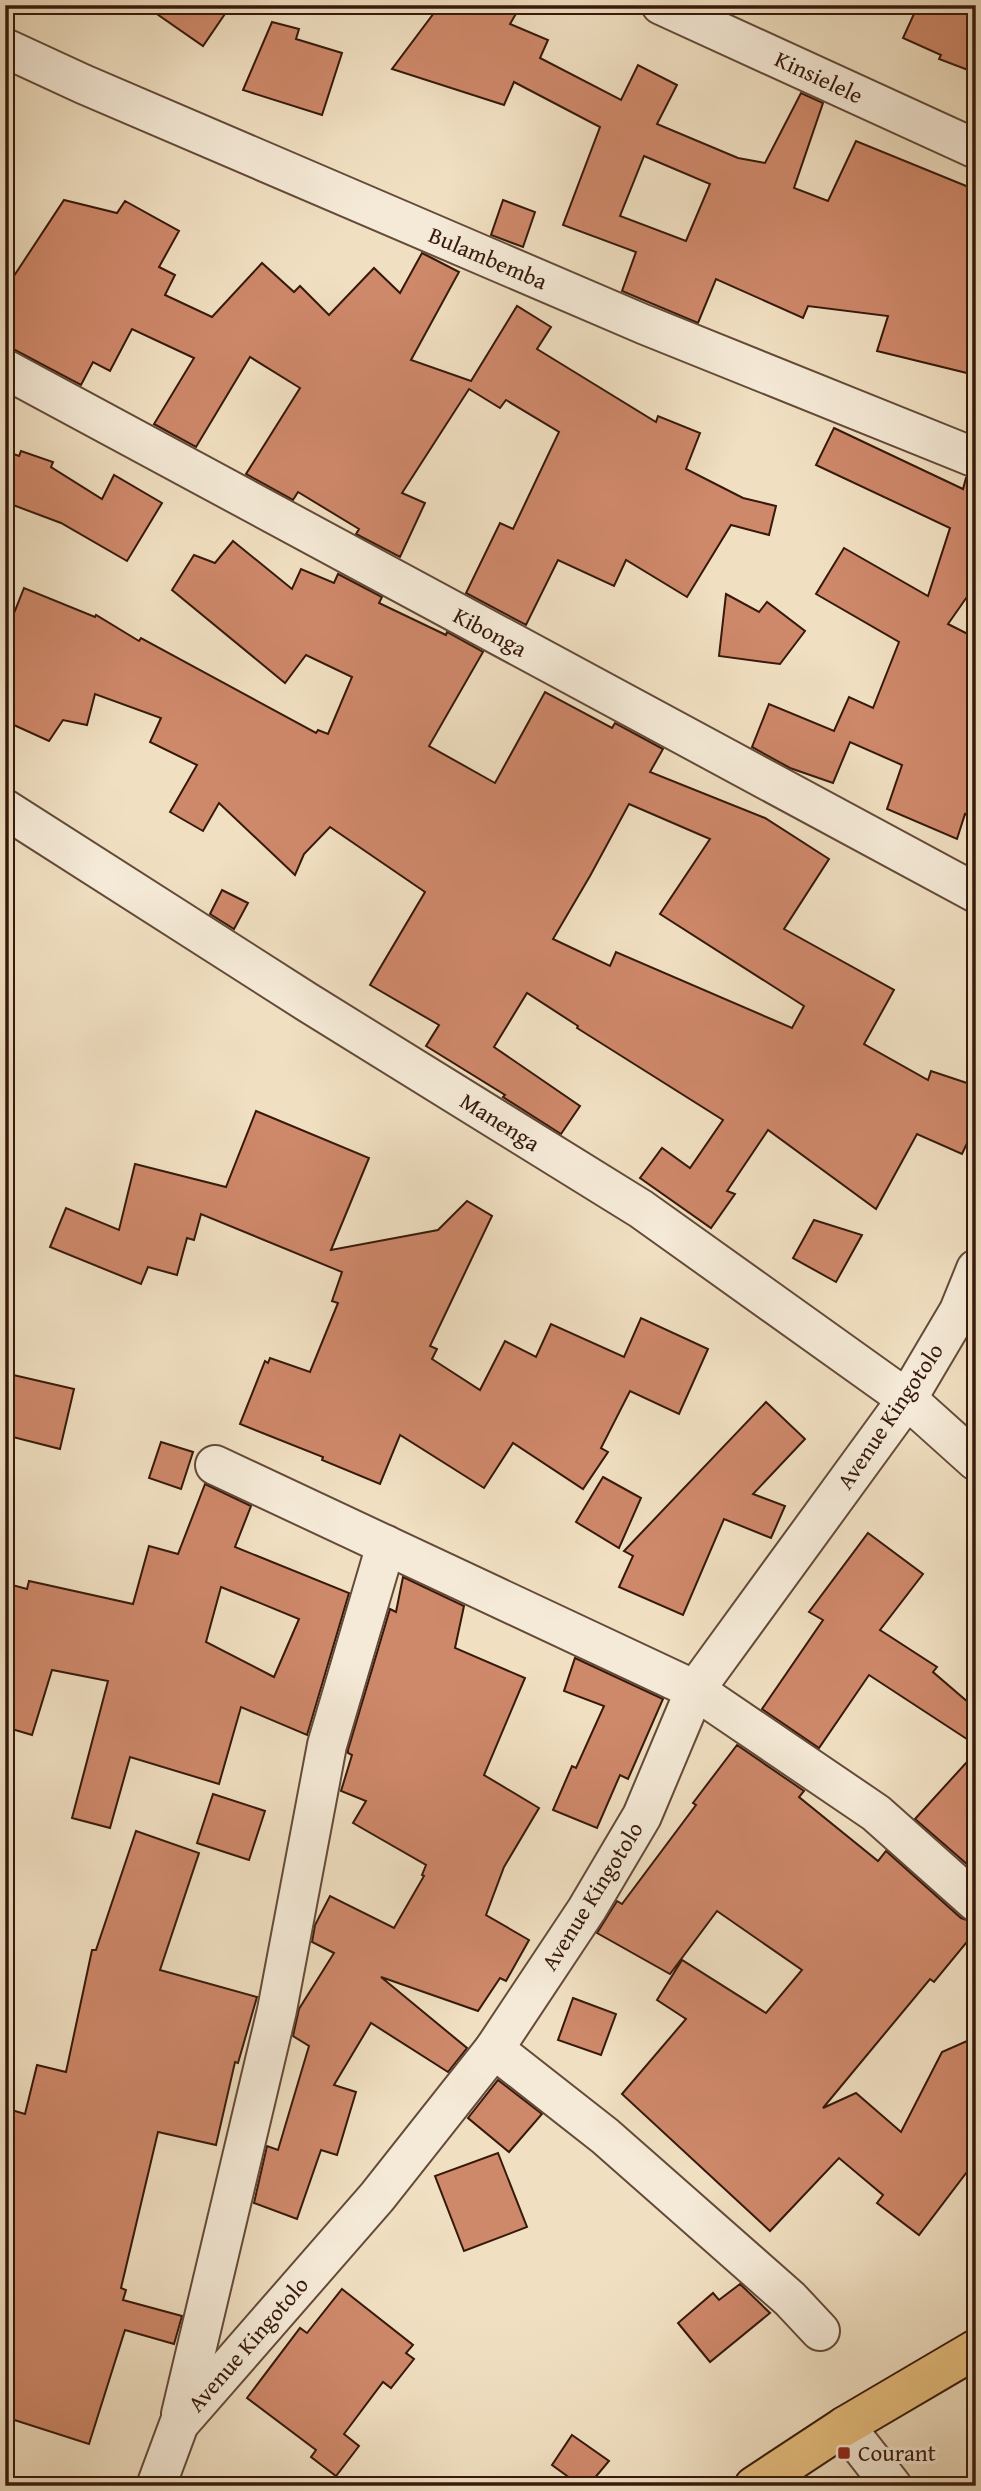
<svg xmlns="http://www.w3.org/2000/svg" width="981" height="2491" viewBox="0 0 981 2491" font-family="'Gentium Book Plus',serif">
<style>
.building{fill:#ce886a;stroke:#36190b;stroke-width:2;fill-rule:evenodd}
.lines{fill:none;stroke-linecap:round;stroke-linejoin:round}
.minor-casing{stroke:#644a38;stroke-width:42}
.trunk-casing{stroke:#36190b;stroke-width:42}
.minor{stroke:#f5ead7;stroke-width:38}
.trunk{stroke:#e8c080;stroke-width:38}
.poi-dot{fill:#8f2418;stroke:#f5ead7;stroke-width:2.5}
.labels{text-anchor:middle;stroke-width:6;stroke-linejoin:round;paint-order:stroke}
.street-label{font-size:23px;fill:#36190b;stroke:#f5ead7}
.poi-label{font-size:23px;fill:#36190b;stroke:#f5ead7;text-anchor:start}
</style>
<rect width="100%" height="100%" fill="#f0dfc1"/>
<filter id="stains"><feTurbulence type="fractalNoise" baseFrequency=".00286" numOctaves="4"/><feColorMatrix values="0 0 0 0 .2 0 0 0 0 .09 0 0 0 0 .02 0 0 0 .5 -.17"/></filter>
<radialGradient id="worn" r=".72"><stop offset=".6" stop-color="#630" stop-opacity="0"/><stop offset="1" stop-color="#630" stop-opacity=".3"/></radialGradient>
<g class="building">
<polygon points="144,5 231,5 203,46"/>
<path d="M440,5H521L510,24L548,40L540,58L621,100L638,65L677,85L657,124L738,158L765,163L801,93L823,103L794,188L828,201L856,141L976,190V358L971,374L877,351L888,316L808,306L803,318L716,279L698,323L622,291L636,252L563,225L600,127L514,82L504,105L392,69ZM644,156L710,184L686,241L620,216Z"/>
<polygon points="918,5 976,5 976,73 939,59 941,55 903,38"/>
<polygon points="272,22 299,29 296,39 342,53 322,115 243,90"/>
<polygon points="64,200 117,213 125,201 179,231 159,267 175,275 165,295 212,317 262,263 294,292 300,286 329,315 374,268 400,293 422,253 428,256 459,272 411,360 471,381 517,306 551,327 537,349 656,422 658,416 700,433 686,469 743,498 776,506 769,535 731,525 687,597 626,560 614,586 558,560 526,625 466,593 500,523 513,529 559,432 506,400 500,408 469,389 402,493 425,503 400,557 356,534 359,529 298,492 293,500 246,474 300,388 250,357 196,447 154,424 194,358 132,329 110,371 93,362 81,385 15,350 5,347 6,288"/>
<polygon points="503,200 535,212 523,247 491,235"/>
<polygon points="834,428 963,489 966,478 976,479 976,584 948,624 976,638 976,819 965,814 957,839 887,809 902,765 850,742 833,783 790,768 752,747 769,704 834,731 849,697 873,708 899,642 816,594 844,548 928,596 950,528 816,465"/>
<polygon points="5,451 19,456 21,451 53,462 51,467 102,499 114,475 162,503 127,561 61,523 5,502"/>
<path d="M233,541L292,589L301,569L334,583L338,574L382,597L379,603L446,635L447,632L483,652L429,746L495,783L545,692L612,728L615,723L663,749L650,772L765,818L829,859L784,929L894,990L864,1044L928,1080L931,1071L976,1086V1124L962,1154L917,1134L876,1209L768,1130L727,1191L735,1194L711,1228L640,1178L662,1148L690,1168L723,1120L577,1028L578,1026L527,993L494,1047L580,1106L561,1134L503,1097L505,1095L426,1046L439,1025L370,985L425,892L330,827L304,854L295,875L219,803L203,831L170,812L197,765L150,742L161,718L95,694L87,725L63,720L49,741L5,721V636L24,588L95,617L96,615L139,641L141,638L316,733L318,730L328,734L352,677L306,655L285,683L172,590L194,555L215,563ZM629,804L710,839L660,914L804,1006L792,1028L616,952L610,966L553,939L590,876Z"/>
<polygon points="726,594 759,612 767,602 805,631 780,664 719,656"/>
<polygon points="222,890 248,903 234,929 210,914"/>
<polygon points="256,1111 369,1158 331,1250 438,1230 467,1201 492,1216 430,1346 437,1349 432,1359 480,1390 505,1341 536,1357 551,1324 624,1357 641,1318 708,1349 679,1414 630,1391 601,1448 608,1452 583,1489 513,1443 484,1488 400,1435 380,1484 322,1460 323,1457 240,1424 265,1361 268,1363 270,1358 310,1372 338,1303 332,1301 342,1272 201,1214 194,1240 187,1238 177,1275 148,1267 141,1284 50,1247 66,1208 119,1230 135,1164 226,1187"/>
<polygon points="814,1220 862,1235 836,1282 793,1258"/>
<polygon points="9,1374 74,1389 60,1449 5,1435 5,1390"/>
<polygon points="766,1402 805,1439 753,1494 785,1506 771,1538 724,1519 683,1615 619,1587 633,1556 624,1551"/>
<polygon points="161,1442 193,1452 181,1489 149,1478"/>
<polygon points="603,1477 641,1498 619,1548 576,1522"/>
<path d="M205,1484L251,1506L235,1547L349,1593L307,1735L241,1707L219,1784L130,1757L110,1828L72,1818L108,1681L52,1670L32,1735L5,1727V1583L27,1589L29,1581L133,1604L149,1546L178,1554ZM221,1587L299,1619L274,1677L206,1642Z"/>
<polygon points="868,1533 923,1574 880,1630 937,1667 933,1672 976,1709 976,1745 869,1675 819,1748 762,1709 823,1620 809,1612"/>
<polygon points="403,1577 464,1606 455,1648 525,1678 484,1775 539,1808 504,1867 486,1915 529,1940 506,1981 500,1978 478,2011 381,1977 467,2048 448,2072 371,2023 334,2085 356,2092 337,2155 321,2150 297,2219 254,2203 267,2146 278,2150 309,2046 293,2036 299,2009 334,1953 312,1942 315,1925 330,1896 394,1928 424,1876 422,1875 426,1865 353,1823 366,1801 341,1791 352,1755 348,1753 348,1750 390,1609 396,1612"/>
<polygon points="575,1658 663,1699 628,1779 620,1775 597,1828 553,1810 572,1766 576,1768 604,1706 564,1691"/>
<polygon points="737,1745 804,1791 799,1797 878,1861 886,1851 961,1918 976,1923 976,1931 934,1982 930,1979 823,2108 856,2093 901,2132 942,2052 976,2037 976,2160 919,2235 877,2203 883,2195 839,2158 770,2231 622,2094 686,2019 657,2000 682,1960 766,2013 802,1970 717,1911 670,1974 597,1933 617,1901 622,1904 696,1805 693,1803"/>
<polygon points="976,1752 976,1872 915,1819"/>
<polygon points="213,1794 265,1811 249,1860 197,1843"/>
<polygon points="136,1831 199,1853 160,1970 257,1997 238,2063 235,2062 216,2145 158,2132 121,2288 126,2290 123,2300 182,2316 174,2344 125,2330 89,2444 5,2417 5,2108 25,2114 37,2065 66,2072 92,1950 96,1950"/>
<polygon points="573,1998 616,2014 601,2055 558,2040"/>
<polygon points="498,2080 542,2114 509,2152 468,2118"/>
<polygon points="498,2153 527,2227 464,2251 435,2176"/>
<polygon points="740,2284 770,2313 710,2362 678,2323 713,2293 719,2300"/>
<polygon points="342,2289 413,2345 406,2353 414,2359 391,2388 383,2382 344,2434 359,2446 336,2476 311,2457 316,2450 247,2398 300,2328 307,2333"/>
<polygon points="572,2435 609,2461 588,2486 581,2486 552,2465"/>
</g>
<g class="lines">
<g class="minor-casing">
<g id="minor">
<polyline points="661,5 976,149"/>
<polyline points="5,48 83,84 643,324 976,458"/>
<polyline points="5,369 976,893"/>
<polyline points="5,809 307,1002 641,1209 907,1399 976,1461"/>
<polyline points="215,1465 695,1690 876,1813 976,1902"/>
<polyline points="494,2049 605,2136 790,2299 820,2331"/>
<polyline points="181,2414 277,2010 327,1745 386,1545"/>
<polyline points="845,2426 892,2486"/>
<polyline points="156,2486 179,2424 377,2197 494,2049 587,1909 642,1816 695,1690 907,1399 959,1311 976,1269"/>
</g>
</g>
<g class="trunk-casing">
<polyline id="trunk" points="754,2486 845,2426 976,2349"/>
</g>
<use href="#minor" class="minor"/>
<use href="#trunk" class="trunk"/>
</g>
<rect class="poi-dot" x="837" y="2446" width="14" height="14" rx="3.5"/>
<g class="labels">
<g class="street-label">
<text transform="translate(819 77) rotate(25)" y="8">Kinsielele</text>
<text transform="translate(488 258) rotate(23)" y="8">Bulambemba</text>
<text transform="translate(490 632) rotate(28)" y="8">Kibonga</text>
<text transform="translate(500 1122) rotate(32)" y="8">Manenga</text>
<text transform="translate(890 1416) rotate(-56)" y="8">Avenue Kingotolo</text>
<text transform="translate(592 1896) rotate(-58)" y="8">Avenue Kingotolo</text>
<text transform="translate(248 2344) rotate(-49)" y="8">Avenue Kingotolo</text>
</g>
<g class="poi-label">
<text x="858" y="2461">Courant</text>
</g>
</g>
<rect width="981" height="2491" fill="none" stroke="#f0dfc1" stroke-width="28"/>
<rect x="7" y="7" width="967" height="2477" fill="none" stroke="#36190b" stroke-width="3.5"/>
<rect x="14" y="14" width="953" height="2463" fill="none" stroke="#36190b" stroke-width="2"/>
<rect width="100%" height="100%" filter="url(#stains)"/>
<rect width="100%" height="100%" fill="url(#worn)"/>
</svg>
